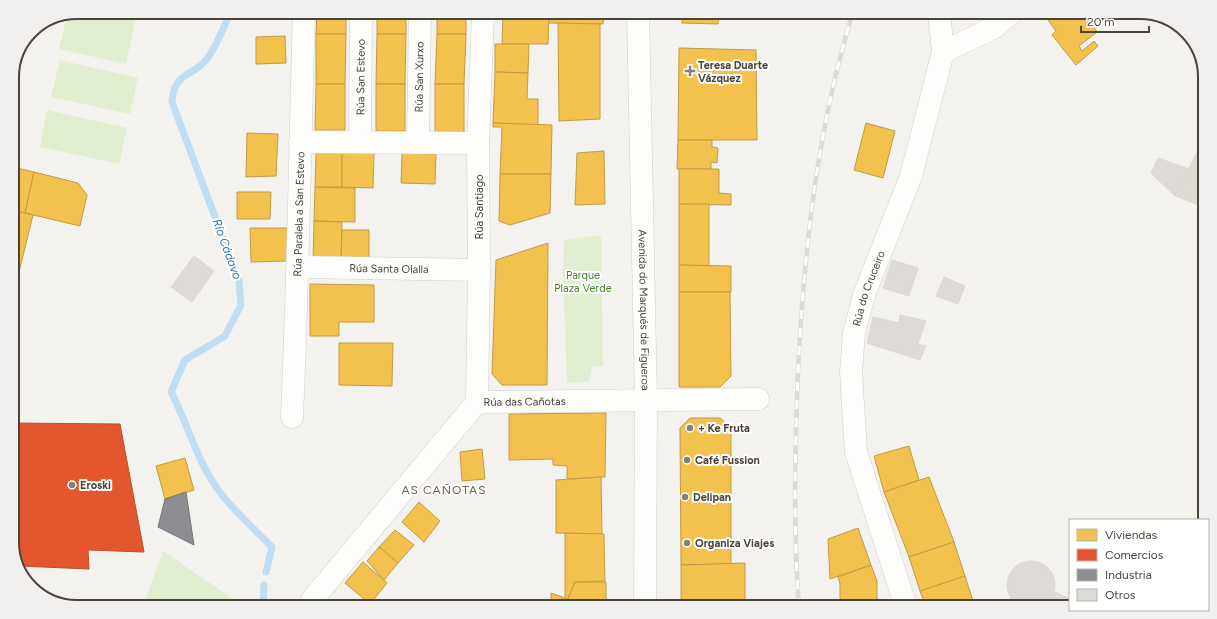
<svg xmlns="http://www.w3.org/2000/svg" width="1217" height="619" viewBox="0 0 1217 619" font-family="Figtree,sans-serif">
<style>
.green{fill:#e1eecf}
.homes{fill:#f2c14e;stroke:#c09c48}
.shops{fill:#e4572e;stroke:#b65131}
.industry{fill:#8d8d92;stroke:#797777}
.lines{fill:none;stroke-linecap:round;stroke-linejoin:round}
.stream{stroke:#c0ddf1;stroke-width:7}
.building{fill:#dedbd6;stroke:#dcd9d4}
.minor-casing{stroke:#d2d0cb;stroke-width:23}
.minor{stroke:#fdfdfc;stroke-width:22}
.rail-casing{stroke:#dbdbda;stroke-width:4.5}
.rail{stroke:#fff;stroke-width:3;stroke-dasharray:9;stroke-linecap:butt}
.poi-dot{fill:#868178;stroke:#fff;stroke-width:1.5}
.labels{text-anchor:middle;stroke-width:4;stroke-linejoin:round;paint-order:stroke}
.poi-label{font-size:11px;font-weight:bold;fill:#4b4439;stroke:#fff;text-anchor:start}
.street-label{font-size:11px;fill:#4b4439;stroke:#fff}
.park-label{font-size:11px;fill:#4a7f2a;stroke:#fff}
.water-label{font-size:12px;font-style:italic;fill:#2e7ab2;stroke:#fff}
.neighbourhood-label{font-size:12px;letter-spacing:1px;fill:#6e6250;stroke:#fff}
.rim{fill:none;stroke:#4b4439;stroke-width:2}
</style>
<rect width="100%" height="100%" fill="#f4f2ee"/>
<g class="green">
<polygon points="77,12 137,12 126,64 59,49 67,16"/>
<polygon points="60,60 138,78 130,114 51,97"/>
<polygon points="47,110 127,128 119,164 40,147"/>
<polygon points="601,235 603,366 592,366 589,382 567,383 563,270 564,240"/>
<polygon points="163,551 245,607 143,607"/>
</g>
<g class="homes">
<polygon points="317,12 346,12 346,34 316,34"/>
<rect x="377" y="12" width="29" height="22"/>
<rect x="437" y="12" width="29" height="22"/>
<polygon points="503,12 549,12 548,44 502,44"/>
<polygon points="549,12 604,12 603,24 549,23"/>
<polygon points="663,12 719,12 718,24 682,23 683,15 662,15"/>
<polygon points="972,12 987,12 984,18"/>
<polygon points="1049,12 1072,12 1075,15 1079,12 1090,12 1096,19 1091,23 1097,32 1079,46 1082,51 1094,41 1098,46 1076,65 1052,35 1056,31 1045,16"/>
<polygon points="558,23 600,24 600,119 559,121"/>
<polygon points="316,34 346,34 345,84 316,84"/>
<polygon points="377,34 406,34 405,84 376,84"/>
<polygon points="437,34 466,34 464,84 435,84"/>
<polygon points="285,36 286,63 256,64 256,37"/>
<polygon points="495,44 529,44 528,73 495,72"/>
<polygon points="679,48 756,50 757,140 678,140"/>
<polygon points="495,72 528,73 527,99 538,99 538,125 493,123"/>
<polygon points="316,84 345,84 345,130 315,130"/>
<rect x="376" y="84" width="29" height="47"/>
<rect x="435" y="84" width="29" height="48"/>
<polygon points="493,123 552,125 551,174 500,174 502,127 493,127"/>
<polygon points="866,123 895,131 883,178 854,170"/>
<polygon points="247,133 278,134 276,176 246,177"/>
<polygon points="678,140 712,140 712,147 718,148 717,163 711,162 711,169 677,169"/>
<polygon points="604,151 605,204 575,205 577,153"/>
<polygon points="316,153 342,153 342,187 315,187"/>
<polygon points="342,153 374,153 373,188 342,187"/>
<polygon points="402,153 436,154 435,184 401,183"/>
<polygon points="12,167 34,172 25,213 12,210"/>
<polygon points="679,169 719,169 719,193 731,194 731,205 679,204"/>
<polygon points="34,172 78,183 87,195 80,226 25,213"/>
<polygon points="500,174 551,174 550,213 510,225 499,221"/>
<polygon points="315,187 355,188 355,222 314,221"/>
<polygon points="237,192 271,192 270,219 237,219"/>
<polygon points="679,204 709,204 709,266 679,265"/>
<polygon points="12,210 33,215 18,276 12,275"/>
<polygon points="314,221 342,222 341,261 313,261"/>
<polygon points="250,228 289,228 289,261 251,262"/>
<polygon points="342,230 369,230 369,260 341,261"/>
<polygon points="548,243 547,385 502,385 492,374 496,260"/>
<polygon points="679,265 731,266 731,292 679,292"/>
<polygon points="12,275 18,276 12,303"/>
<polygon points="310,284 374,285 374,322 339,322 339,336 310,336"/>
<polygon points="679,292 730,292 731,376 720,387 679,387"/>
<polygon points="339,343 393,343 392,386 339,385"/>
<polygon points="606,413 605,477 567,479 567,466 553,465 553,459 509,460 509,414"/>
<polygon points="690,418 720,418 731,428 731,564 681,565 680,428"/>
<polygon points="909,446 919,480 884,492 874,456"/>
<polygon points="482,449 485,479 462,481 460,452"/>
<polygon points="185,458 194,490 165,499 156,466"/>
<polygon points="601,477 602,534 556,533 556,480"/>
<polygon points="929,477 954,542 909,557 884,492"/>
<polygon points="419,502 440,521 424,542 402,522"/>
<polygon points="858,528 871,565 830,579 828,539"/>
<polygon points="395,530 414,545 398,563 379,547"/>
<polygon points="565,533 604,534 605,581 575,582 568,599 565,598"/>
<polygon points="954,542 965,576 920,591 909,557"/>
<polygon points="379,547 398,563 384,580 367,561"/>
<polygon points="363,562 387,583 370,604 345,583"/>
<polygon points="745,563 745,607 681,607 681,565"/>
<polygon points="871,565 877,581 877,599 855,607 843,607 840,598 840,584 838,577"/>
<polygon points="965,576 975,607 926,607 920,591"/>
<polygon points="575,582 606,582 606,607 551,607 551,593 568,599"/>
<polygon points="877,599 880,607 855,607"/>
<polygon points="416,601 423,607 410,607"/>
</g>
<polygon class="shops" points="12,423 120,424 144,552 88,550 89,569 19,566 12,546"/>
<polygon class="industry" points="186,492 194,545 158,527 165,499"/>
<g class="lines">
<g class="stream">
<path d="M231,12C224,26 216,47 207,59C192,78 174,71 172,102L239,281L241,305L225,336L185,360L171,392C188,424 197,462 219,491C235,512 254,529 272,547L266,572"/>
<polyline points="263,607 264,585"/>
</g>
</g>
<g class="building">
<polygon points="1205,136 1205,198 1201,206 1175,196"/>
<polygon points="1158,158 1189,169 1175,196 1151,173"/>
<polygon points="194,256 214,271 192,302 171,287"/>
<polygon points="892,260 918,268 909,296 883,288"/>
<polygon points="944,277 965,286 958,304 936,296"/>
<polygon points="900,315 926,321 918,344 926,346 920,360 867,343 873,317 899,323"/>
<circle cx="1031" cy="585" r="24"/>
<polygon points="1055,592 1070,599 1070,607 1065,607 1051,599"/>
</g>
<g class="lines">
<g class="minor-casing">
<g id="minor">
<path id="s1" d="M638,12L646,399L645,607"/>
<polyline points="943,52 995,27 1012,12"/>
<path id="s2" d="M360,141L361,12"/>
<polyline points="300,142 478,143"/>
<path id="s3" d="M418,142L420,12"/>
<path id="s4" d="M299,267L479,270"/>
<polyline points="477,402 479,270 478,143 483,12"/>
<path id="s5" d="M292,417C298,282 300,147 304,12"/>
<path id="s6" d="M320,607L312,600L477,402L758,399"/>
<path id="s7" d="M906,607L856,452L851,372L854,333L864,295L911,176L943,52L939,12"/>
</g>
</g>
<use href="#minor" class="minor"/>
<g class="rail-casing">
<path id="rail" d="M799,607C793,529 795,450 798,372C804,250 817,129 853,12"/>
</g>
<use href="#rail" class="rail"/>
</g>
<g class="poi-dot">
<path d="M688 65h4v4h4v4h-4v4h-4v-4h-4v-4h4z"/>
<circle cx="690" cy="428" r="4"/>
<circle cx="687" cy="460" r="4"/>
<circle cx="72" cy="485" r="4"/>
<circle cx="685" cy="497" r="4"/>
<circle cx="687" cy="543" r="4"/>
</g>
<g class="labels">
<g class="poi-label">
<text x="698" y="69">Teresa Duarte<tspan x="698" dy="13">Vázquez</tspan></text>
<text x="698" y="432">+ Ke Fruta</text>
<text x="695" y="464">Café Fussion</text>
<text x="80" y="489">Eroski</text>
<text x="693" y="501">Delipan</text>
<text x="695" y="547">Organiza Viajes</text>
</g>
<g class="street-label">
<text dy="4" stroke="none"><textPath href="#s2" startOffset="64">Rúa San Estevo</textPath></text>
<text dy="4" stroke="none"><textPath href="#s3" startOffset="65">Rúa San Xurxo</textPath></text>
<text transform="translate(479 207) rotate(-90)" y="4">Rúa Santiago</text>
<text dy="4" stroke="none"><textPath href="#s5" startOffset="203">Rúa Paralela a San Estevo</textPath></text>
<text dy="4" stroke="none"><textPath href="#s4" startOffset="90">Rúa Santa Olalla</textPath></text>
<text dy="4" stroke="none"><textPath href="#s7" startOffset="329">Rúa do Cruceiro</textPath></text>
<text dy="4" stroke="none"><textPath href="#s1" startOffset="298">Avenida do Marqués de Figueroa</textPath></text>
<text dy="4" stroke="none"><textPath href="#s6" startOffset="316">Rúa das Cañotas</textPath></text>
</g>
<g class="park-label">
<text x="583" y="279">Parque<tspan x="583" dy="13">Plaza Verde</tspan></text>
</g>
<g class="water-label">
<text transform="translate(227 249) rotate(70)" y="4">Río Cádavo</text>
</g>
<g class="neighbourhood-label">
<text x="444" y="494">AS CAÑOTAS</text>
</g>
</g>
<path d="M0 0H1217V619H0ZM77 19H1140A58 58 0 0 1 1198 77V542A58 58 0 0 1 1140 600H77A58 58 0 0 1 19 542V77A58 58 0 0 1 77 19Z" fill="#f1f0ef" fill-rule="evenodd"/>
<path class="rim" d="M77 19H1140A58 58 0 0 1 1198 77V542A58 58 0 0 1 1140 600H77A58 58 0 0 1 19 542V77A58 58 0 0 1 77 19Z"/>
<rect x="1069" y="519" width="140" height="92" fill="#ffffff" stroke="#b7b4b0"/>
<rect x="1077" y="529" width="20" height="12" fill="#f2c14e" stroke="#b7b4b0"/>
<text x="1105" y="539" font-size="12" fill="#4b4439">Viviendas</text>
<rect x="1077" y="549" width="20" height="12" fill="#e4572e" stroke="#b7b4b0"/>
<text x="1105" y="559" font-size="12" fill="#4b4439">Comercios</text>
<rect x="1077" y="569" width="20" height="12" fill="#8d8d92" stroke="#b7b4b0"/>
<text x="1105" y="579" font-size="12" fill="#4b4439">Industria</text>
<rect x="1077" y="589" width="20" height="12" fill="#dedbd6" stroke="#b7b4b0"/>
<text x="1105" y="599" font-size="12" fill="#4b4439">Otros</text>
<path d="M1081 26v6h68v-6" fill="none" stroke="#4b4439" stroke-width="2"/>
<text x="1087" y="26" font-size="12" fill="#4b4439" stroke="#ffffff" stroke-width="3" paint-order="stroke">20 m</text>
</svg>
